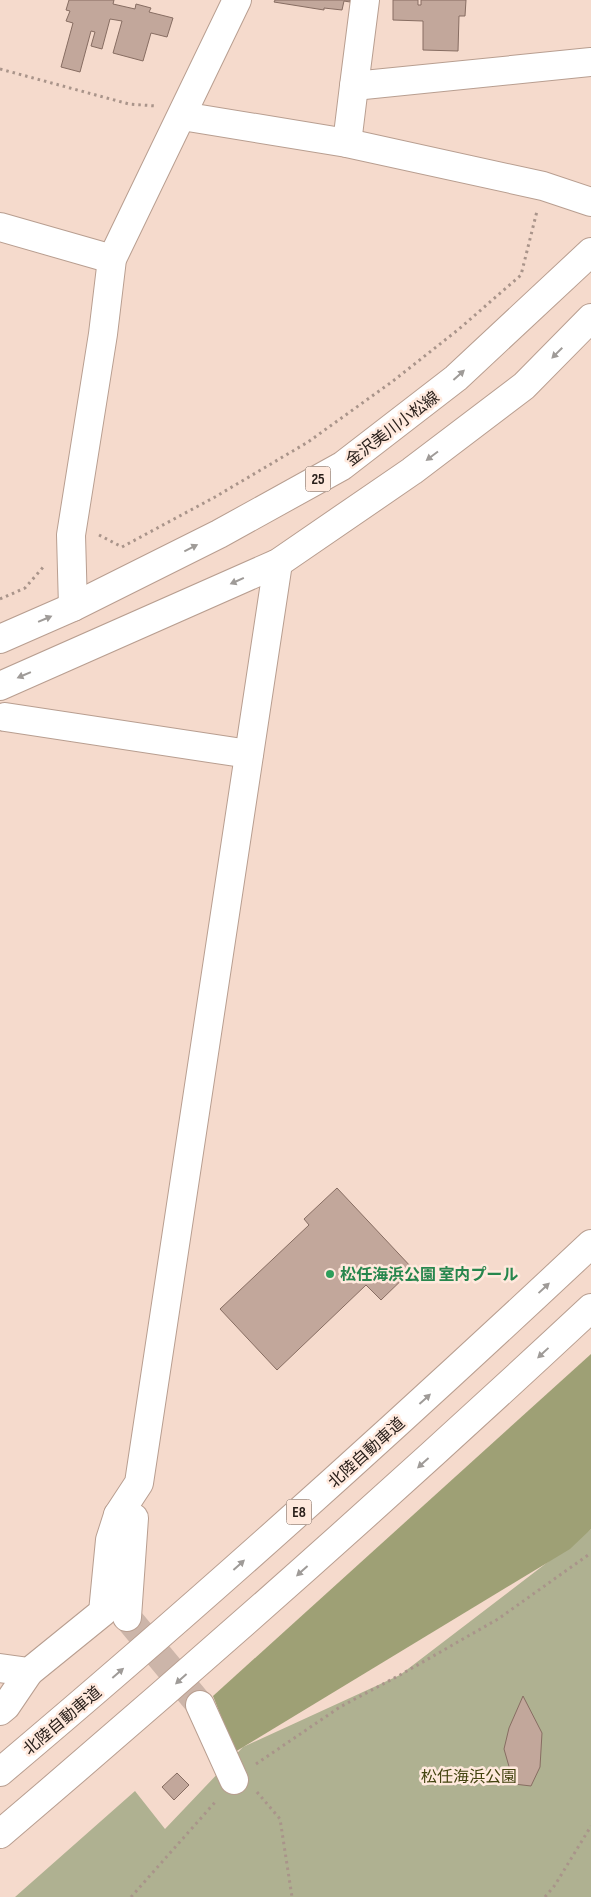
<svg xmlns="http://www.w3.org/2000/svg" width="591" height="1897" viewBox="0 0 591 1897" font-family="'Sofia Sans Condensed','Noto Sans JP',sans-serif">
<style>
.green{fill:#afb191}
.forest{fill:#9ea075}
.building{fill:#c2a79b;stroke:#876d62}
.lines{fill:none;stroke-linecap:round;stroke-linejoin:round}
.minor-tunnel{stroke:#ccb5a9;stroke-width:28;stroke-dasharray:28 14;stroke-linecap:butt}
.minor-casing{stroke:#b89e90;stroke-width:30}
.major-casing{stroke:#b89e90;stroke-width:30}
.highway-casing{stroke:#b89e90;stroke-width:30}
.path{stroke:#a9948a;stroke-width:3;stroke-dasharray:2.5 4;stroke-linecap:butt}
.minor{stroke:#fff;stroke-width:28}
.major{stroke:#fff;stroke-width:28}
.highway{stroke:#fff;stroke-width:28}
.oneway{fill:#9f9b98}
.leisure-dot{fill:#2e9e5b;stroke:#ffe9dd;stroke-width:2}
.labels{text-anchor:middle;stroke-width:5;stroke-linejoin:round;paint-order:stroke}
.shield{fill:#ffe9dd;stroke:#6a5c55;stroke-width:1}
.shield-label{font-size:15px;font-weight:bold;fill:#2a201b}
.street-label{font-size:16px;fill:#2a201b;stroke:#ffe9dd}
.leisure-label{font-size:16px;font-weight:bold;fill:#27864d;stroke:#ffe9dd;text-anchor:start}
.park-label{font-size:16px;fill:#43430f;stroke:#ffe9dd}
</style>
<rect width="100%" height="100%" fill="#f5dacc"/>
<polygon class="green" points="591,1529 591,1897 15,1897 135,1791 165,1829 243,1747 400,1675"/>
<polygon class="forest" points="591,1354 591,1529 570,1549 235,1752 213,1696"/>
<g class="building">
<polygon points="69,0 114,0 113,4 135,9 136,4 151,8 149,12 173,18 167,37 151,33 143,61 113,53 122,21 110,19 102,49 91,46 95,32 91,31 80,72 61,67 73,23 66,21 70,11 66,10"/>
<polygon points="275,0 350,0 350,2 344,1 342,10 324,8 324,10 274,2"/>
<polygon points="393,0 418,0 418,5 421,5 421,0 466,0 465,16 459,16 458,51 423,50 423,21 393,20"/>
<polygon points="337,1188 413,1269 381,1300 366,1285 277,1370 220,1309 309,1225 304,1219"/>
<polygon points="523,1696 542,1733 540,1767 531,1786 514,1784 504,1749 509,1728"/>
<polygon points="177,1773 189,1785 174,1800 162,1787"/>
</g>
<g class="lines">
<polyline class="minor-tunnel" points="127,1617 200,1705"/>
<g class="minor-casing">
<g id="minor">
<polyline points="365,0 354,86 591,62"/>
<polyline points="182,116 347,143 543,186 591,202"/>
<polyline points="347,143 354,86"/>
<polyline points="0,227 112,259"/>
<polyline points="73,607 71,535 103,334 112,259 237,0"/>
<polyline points="5,717 249,754"/>
<polyline points="118,1515 134,1518 127,1617"/>
<polyline points="0,1668 29,1672 103,1612 110,1540 118,1515 139,1483 278,563"/>
<polyline points="200,1705 234,1780"/>
<polyline points="0,1711 6,1706 29,1672"/>
</g>
</g>
<g class="major-casing">
<g id="major">
<polyline points="0,639 73,607 219,534 342,466 456,378 591,252"/>
<polyline points="0,686 278,563 412,471 524,386 591,318"/>
</g>
</g>
<g class="highway-casing">
<g id="highway">
<path d="M0,1772C202,1602 398,1425 591,1244"/>
<path d="M0,1834C201,1663 398,1488 591,1308"/>
</g>
</g>
<g class="path">
<polyline points="0,69 129,104 156,106"/>
<polyline points="99,535 122,547 215,497 308,442 393,381 459,329 521,275 537,211"/>
<polyline points="0,599 25,588 45,565"/>
<polyline points="256,1764 340,1707 400,1675 498,1619 591,1553"/>
<polyline points="257,1792 280,1819 292,1897"/>
<polyline points="131,1897 217,1800"/>
<polyline points="545,1897 555,1885 591,1826"/>
</g>
<use href="#minor" class="minor"/>
<use href="#major" class="major"/>
<use href="#highway" class="highway"/>
</g>
<defs><path id="oneway-solid" d="M-6-.8H1V-3.2L6.5 0L1 3.2V.8H-6Z" transform="scale(1.25)"/></defs>
<g class="oneway">
<use href="#oneway-solid" transform="translate(557 353) rotate(135)"/>
<use href="#oneway-solid" transform="translate(459 375) rotate(-42)"/>
<use href="#oneway-solid" transform="translate(432 456) rotate(143)"/>
<use href="#oneway-solid" transform="translate(191 548) rotate(-27)"/>
<use href="#oneway-solid" transform="translate(237 581) rotate(156)"/>
<use href="#oneway-solid" transform="translate(45 619) rotate(-23)"/>
<use href="#oneway-solid" transform="translate(24 675) rotate(157)"/>
<use href="#oneway-solid" transform="translate(544 1288) rotate(-43)"/>
<use href="#oneway-solid" transform="translate(543 1353) rotate(137)"/>
<use href="#oneway-solid" transform="translate(425 1399) rotate(-42)"/>
<use href="#oneway-solid" transform="translate(423 1463) rotate(138)"/>
<use href="#oneway-solid" transform="translate(239 1565) rotate(-42)"/>
<use href="#oneway-solid" transform="translate(302 1571) rotate(138)"/>
<use href="#oneway-solid" transform="translate(118 1673) rotate(-41)"/>
<use href="#oneway-solid" transform="translate(181 1679) rotate(138)"/>
</g>
<circle class="leisure-dot" cx="330" cy="1274" r="5"/>
<g class="labels">
<g class="shield">
<rect x="305.5" y="466.5" width="25" height="25" rx="4"/>
<rect x="286.5" y="1499.5" width="25" height="25" rx="4"/>
</g>
<g class="shield-label">
<text x="318" y="484">25</text>
<text x="299" y="1517">E8</text>
</g>
<g class="street-label">
<text transform="translate(392 428) rotate(-37)" y="6">金沢美川小松線</text>
<text transform="translate(366 1452) rotate(-42)" y="6">北陸自動車道</text>
<text transform="translate(62 1720) rotate(-40)" y="6">北陸自動車道</text>
</g>
<g class="leisure-label">
<text x="340" y="1280">松任海浜公園 室内プール</text>
</g>
<g class="park-label">
<text x="469" y="1782">松任海浜公園</text>
</g>
</g>
</svg>
